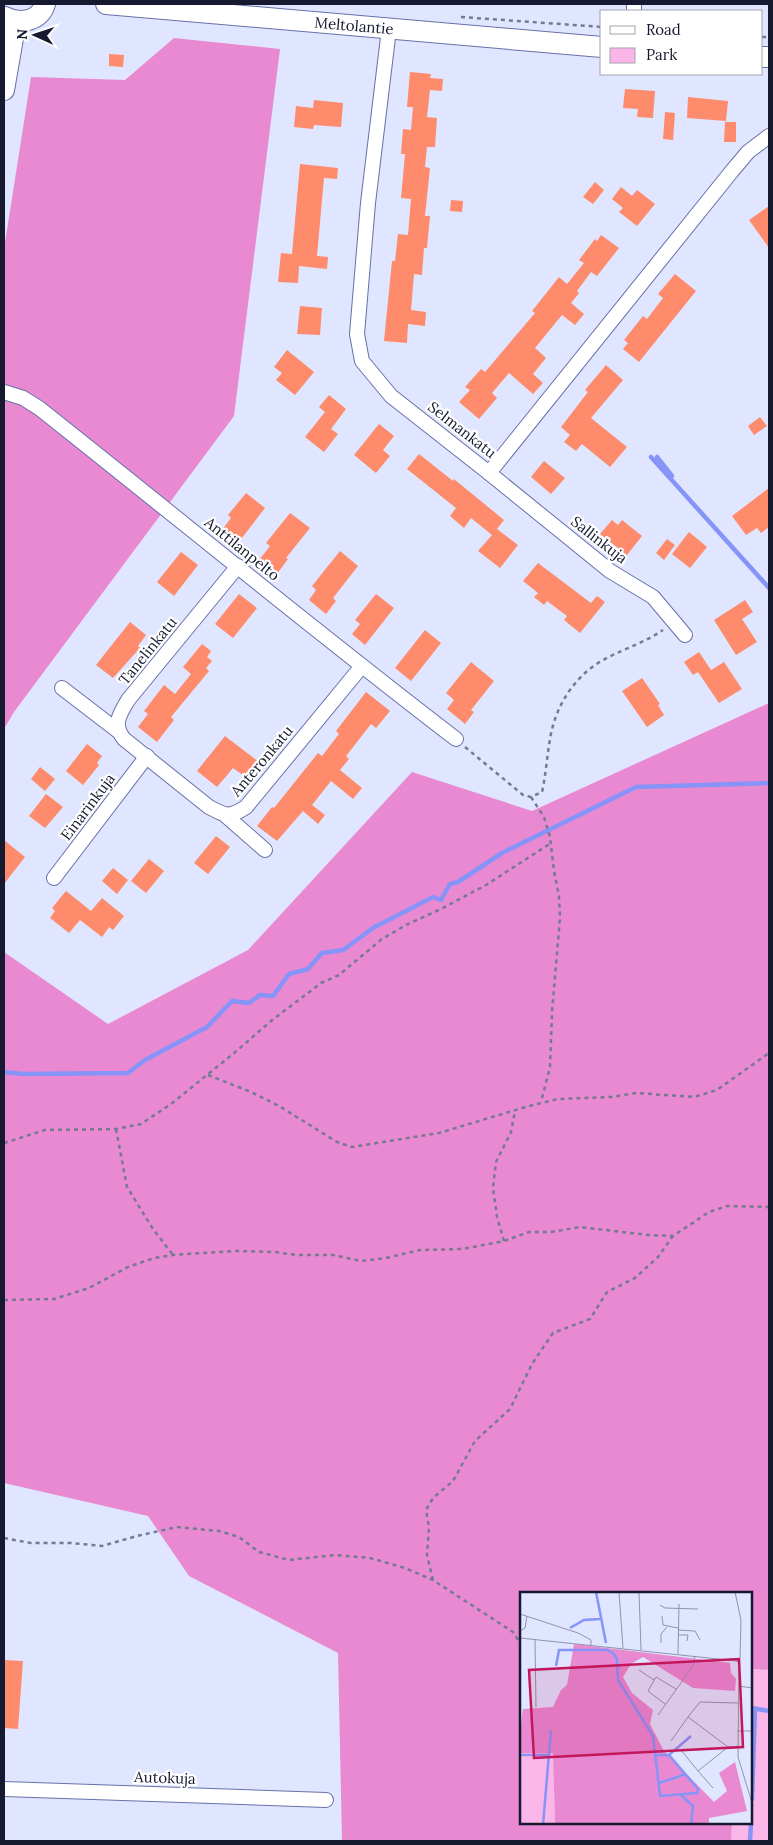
<svg xmlns="http://www.w3.org/2000/svg" width="773" height="1845" viewBox="0 0 773 1845" font-family="Lora,serif">
<style>
.green{fill:#fbb6e9}
.forest{fill:#e889d2}
.lines{fill:none;stroke-linecap:round;stroke-linejoin:round}
.stream{stroke:#8694f8;stroke-width:4.5}
.building{fill:#fe8b6c}
.street-casing{stroke:#6771a8;stroke-width:16}
.secondary-casing{stroke:#6771a8;stroke-width:22}
.path{stroke:#767a91;stroke-width:2.5;stroke-dasharray:4 4;stroke-linecap:butt}
.street{stroke:#fff;stroke-width:14}
.secondary{stroke:#fff;stroke-width:20}
.labels{text-anchor:middle;stroke-width:4.5;stroke-linejoin:round;paint-order:stroke}
.street-label{font-size:15px;fill:#16192f;stroke:#fff}
.inset-river{fill:none;stroke:#8694f8;stroke-width:2.5}
.inset-road{fill:none;stroke:#8f94ac;stroke-width:1}
.view{fill:#c2185b;fill-opacity:0.15;stroke:#c2185b;stroke-width:2.5}
.inset-edge{fill:none;stroke:#16192f;stroke-width:2.5}
</style>
<rect width="100%" height="100%" fill="#e0e6ff"/>
<polygon class="green" points="752,1669 769,1670 769,1841 731,1841 732,1824 752,1824"/>
<g class="forest">
<polygon points="174,38 280,49 234,416 14,712 4,729 4,249 31,77 125,80"/>
<polygon points="769,703 769,1670 752,1669 752,1594 522,1594 522,1824 732,1824 731,1841 342,1841 338,1653 189,1576 148,1516 4,1483 4,952 108,1024 248,950 412,772 532,811"/>
</g>
<g class="lines">
<g class="stream">
<polyline points="651,457 769,588"/>
<polyline points="657,457 672,476"/>
<polyline points="4,1072 23,1074 128,1073 145,1060 207,1027 232,1001 249,1003 260,995 273,996 289,974 308,969 322,953 343,950 373,928 433,897 441,900 450,884 458,882 502,853 636,787 769,783"/>
<polyline points="752,1708 769,1711"/>
<polyline points="752,1799 755,1709"/>
<polyline points="750,1841 751,1824"/>
</g>
</g>
<g class="building">
<polygon points="109,54 124,55 123,67 109,66"/>
<polygon points="410,72 431,74 430,78 443,79 442,91 430,90 427,117 437,118 435,147 427,147 425,167 430,168 425,216 430,216 427,248 424,248 422,275 414,274 411,310 426,312 425,326 408,324 407,343 384,341 392,261 395,261 398,234 408,235 411,199 401,198 405,154 401,154 403,129 411,130 413,107 407,107"/>
<polygon points="625,89 655,91 653,118 637,117 638,109 623,108"/>
<polygon points="688,97 728,101 726,121 687,118"/>
<polygon points="314,100 343,103 341,127 314,125 313,129 294,127 296,106 313,108"/>
<polygon points="665,112 675,113 673,140 663,139"/>
<polygon points="725,122 736,122 736,142 724,142"/>
<polygon points="300,164 338,168 337,179 324,178 317,256 328,257 327,269 299,266 298,283 278,282 281,253 292,254"/>
<polygon points="595,182 604,190 593,204 583,197"/>
<polygon points="621,187 632,196 637,190 655,204 637,226 619,212 623,208 612,199"/>
<polygon points="451,200 463,201 462,212 450,211"/>
<polygon points="769,206 769,248 749,220"/>
<polygon points="601,235 619,248 597,276 591,272 577,291 579,293 571,303 584,314 575,325 562,315 535,348 546,358 533,374 543,383 533,394 509,373 492,393 497,398 479,419 459,402 470,390 465,387 481,369 485,372 535,313 532,311 559,277 567,284 584,263 579,260 595,239 597,241"/>
<polygon points="675,274 696,291 639,362 623,349 628,343 624,340 643,316 647,319 663,298 658,294"/>
<polygon points="300,306 322,308 320,335 297,334"/>
<polygon points="287,350 314,372 295,395 276,380 282,373 274,367"/>
<polygon points="606,365 623,380 591,418 627,447 610,467 582,444 576,451 564,442 570,435 561,427 588,392 585,390"/>
<polygon points="329,395 346,409 331,429 338,434 324,452 305,437 325,412 319,407"/>
<polygon points="760,417 767,426 754,435 748,426"/>
<polygon points="379,424 394,436 383,450 390,456 376,473 354,455"/>
<polygon points="419,454 453,481 454,479 504,520 497,529 518,545 500,568 478,551 492,535 471,518 464,528 450,516 456,508 407,469"/>
<polygon points="544,461 565,478 551,494 531,477"/>
<polygon points="769,488 769,527 761,533 757,528 746,535 732,516"/>
<polygon points="246,493 265,508 238,543 222,530 231,518 228,515"/>
<polygon points="290,513 310,528 286,558 288,559 277,574 259,560 270,546 266,543"/>
<polygon points="612,520 618,525 622,520 642,536 627,555 600,534"/>
<polygon points="689,532 707,547 690,568 672,554"/>
<polygon points="667,539 675,545 664,560 656,553"/>
<polygon points="340,551 358,566 333,598 336,601 326,614 309,600 316,590 312,586"/>
<polygon points="181,552 198,565 174,596 157,582"/>
<polygon points="538,563 591,603 597,596 605,602 580,633 564,620 567,616 547,601 544,605 534,597 538,593 523,581"/>
<polygon points="239,594 257,608 233,638 215,624"/>
<polygon points="376,594 394,608 365,645 352,634 360,624 355,620"/>
<polygon points="745,600 753,612 742,619 757,642 736,655 714,620"/>
<polygon points="130,622 146,635 138,646 140,648 113,678 96,665"/>
<polygon points="425,630 441,643 411,681 395,668"/>
<polygon points="202,644 211,651 207,657 212,661 206,668 209,671 171,717 174,720 157,742 138,727 148,714 144,711 164,685 175,694 191,674 183,667"/>
<polygon points="699,652 711,670 724,662 742,689 719,703 698,672 693,675 684,662"/>
<polygon points="471,662 494,681 471,710 474,712 465,724 447,709 454,700 446,693"/>
<polygon points="642,678 660,704 658,705 664,715 647,727 622,691"/>
<polygon points="366,692 390,711 376,728 371,724 346,756 349,759 340,770 362,788 353,799 331,781 312,805 325,815 318,824 303,811 277,841 257,826 272,807 274,808 318,753 322,756 339,734 336,731"/>
<polygon points="225,736 263,765 251,781 233,768 217,787 197,771"/>
<polygon points="87,744 102,756 97,763 99,765 83,785 66,771"/>
<polygon points="40,767 55,779 45,791 31,779"/>
<polygon points="46,794 63,807 45,828 29,816"/>
<polygon points="216,836 230,847 208,874 194,863"/>
<polygon points="4,840 25,857 4,884"/>
<polygon points="149,859 164,871 146,893 131,881"/>
<polygon points="113,868 128,880 117,894 102,881"/>
<polygon points="66,891 91,911 102,898 124,916 113,930 109,927 102,937 80,920 69,933 50,918 55,911 52,908"/>
<polygon points="4,1660 23,1661 18,1729 4,1728"/>
</g>
<g class="lines">
<g class="street-casing">
<g id="street">
<polyline points="634,11 634,4"/>
<polyline points="389,29 368,203 357,334 362,361 391,396 489,473 732,171 748,152 769,136"/>
<path d="M4,392L23,398L39,408C178,518 315,631 456,739"/>
<polyline points="489,473 610,571 653,597 685,635"/>
<path d="M238,566L128,700C120,714 112,724 124,739L209,807C226,816 229,818 246,807L362,666"/>
<polyline points="62,688 118,731"/>
<polyline points="225,815 265,850"/>
<polyline points="54,878 147,756"/>
<polyline points="4,1789 326,1800"/>
</g>
</g>
<g class="secondary-casing">
<g id="secondary">
<polyline points="106,4 602,47"/>
<path d="M5,17C20,25 40,21 45,4"/>
<polyline points="762,57 769,57"/>
<polyline points="4,90 16,21"/>
</g>
</g>
<g class="path">
<polyline points="461,17 602,27"/>
<polyline points="762,37 769,37"/>
<path d="M465,747L523,795L531,797L542,792C546,774 547,756 550,739C555,708 572,680 598,663C619,650 643,644 663,630"/>
<polyline points="531,797 544,817 550,837 554,871 559,896 560,918 552,1012 550,1067 541,1102"/>
<polyline points="208,1075 251,1092 279,1106 337,1142 352,1147 439,1133 529,1106 558,1099 611,1097 636,1093 694,1097 717,1090 769,1053"/>
<polyline points="116,1129 127,1187 153,1229 173,1255"/>
<polyline points="4,1143 45,1130 116,1129 141,1124 171,1104 233,1054 271,1021 321,983 339,975 382,939 406,925 441,909 486,885 551,843"/>
<polyline points="504,1241 497,1217 493,1188 496,1162 511,1132 515,1111"/>
<polyline points="4,1300 54,1299 89,1288 128,1267 154,1258 173,1255 237,1251 275,1252 296,1255 333,1255 361,1261 386,1258 420,1250 462,1249 504,1241 529,1232 551,1232 580,1227 648,1235 673,1236 709,1212 727,1206 769,1207"/>
<polyline points="4,1538 31,1543 71,1543 102,1546 137,1536 177,1527 219,1531 239,1537 259,1552 289,1560 335,1555 370,1558 405,1568 433,1580 513,1632 522,1646"/>
<polyline points="433,1580 427,1555 429,1527 426,1510 433,1498 453,1481 475,1441 510,1409 532,1364 553,1333 590,1319 607,1292 635,1278 658,1257 673,1236"/>
</g>
<use href="#street" class="street"/>
<use href="#secondary" class="secondary"/>
</g>
<g class="labels">
<g class="street-label">
<text transform="translate(354 26) rotate(5)" y="5">Meltolantie</text>
<text transform="translate(462 430) rotate(38)" y="5">Selmankatu</text>
<text transform="translate(599 540) rotate(38)" y="5">Sallinkuja</text>
<text transform="translate(242 549) rotate(39)" y="5">Anttilanpelto</text>
<text transform="translate(148 651) rotate(-51)" y="5">Tanelinkatu</text>
<text transform="translate(262 761) rotate(-50)" y="5">Anteronkatu</text>
<text transform="translate(88 807) rotate(-53)" y="5">Einarinkuja</text>
<text transform="translate(165 1778) rotate(2)" y="5">Autokuja</text>
</g>
</g>
<g transform="translate(520 1592)">
<rect width="232" height="232" fill="#e0e6ff"/>
<path d="M0,161H33L35,232H0Z" fill="#fbb6e9"/>
<path d="M54,52L210,71L211,81L216,87L215,99L173,96L123,65L111,72L103,85L112,101L133,118L130,132L144,159L194,210L207,199L199,181L215,170L227,219L189,226V232H35L33,161H0V140L3,117L33,115L41,98L47,93Z" fill="#e889d2"/>
<path class="inset-river" d="M76,0L86,51M50,36L64,28L80,27M36,74L39,58H87L93,61L97,67L98,88L133,144L140,204L177,201L178,197L149,163M0,163H28M136,163H149L171,144M139,191L166,182M161,203L173,214L171,233M23,233L31,138"/>
<path class="inset-road" d="M99,0L103,56M119,0L121,58M215,0L221,28L220,66L217,69L219,72M140,13L145,16L178,17M0,22L58,41L71,48V53M142,24L143,33L158,36M158,38L175,39L180,48M0,39L5,36L7,24M158,43H168L167,49M0,46L217,69M15,48L16,115M141,51V42L147,35M158,62L159,12M219,72L218,165L233,214M119,78L134,88M218,94L233,96M145,112L128,99L136,85L156,97M138,123L173,74L175,64M217,139H233M151,149L168,125M217,155H208L168,125L180,110L218,111M161,158L178,179M193,196L178,179L208,155"/>
<path class="view" d="M219,67L223,155L14,166L9,78Z"/>
<rect width="232" height="232" class="inset-edge"/>
</g>
<rect width="773" height="1845" fill="none" stroke="#16192f" stroke-width="10"/>
<rect x="600" y="10" width="162" height="65" fill="#ffffff" stroke="#a2a3ac"/>
<rect x="610" y="26" width="25" height="8" fill="#ffffff" stroke="#a2a3ac"/>
<text x="646" y="35" font-size="15" fill="#16192f">Road</text>
<rect x="610" y="48" width="25" height="15" fill="#fbb6e9" stroke="#a2a3ac"/>
<text x="646" y="60" font-size="15" fill="#16192f">Park</text>
<g transform="translate(35 35) rotate(273)" stroke="#ffffff" stroke-width="4" paint-order="stroke">
<path d="M0-4L9 19L0 12L-9 19Z" fill="#16192f"/>
<text y="-8" font-size="14" font-weight="bold" text-anchor="middle" fill="#16192f">N</text>
</g>
</svg>
